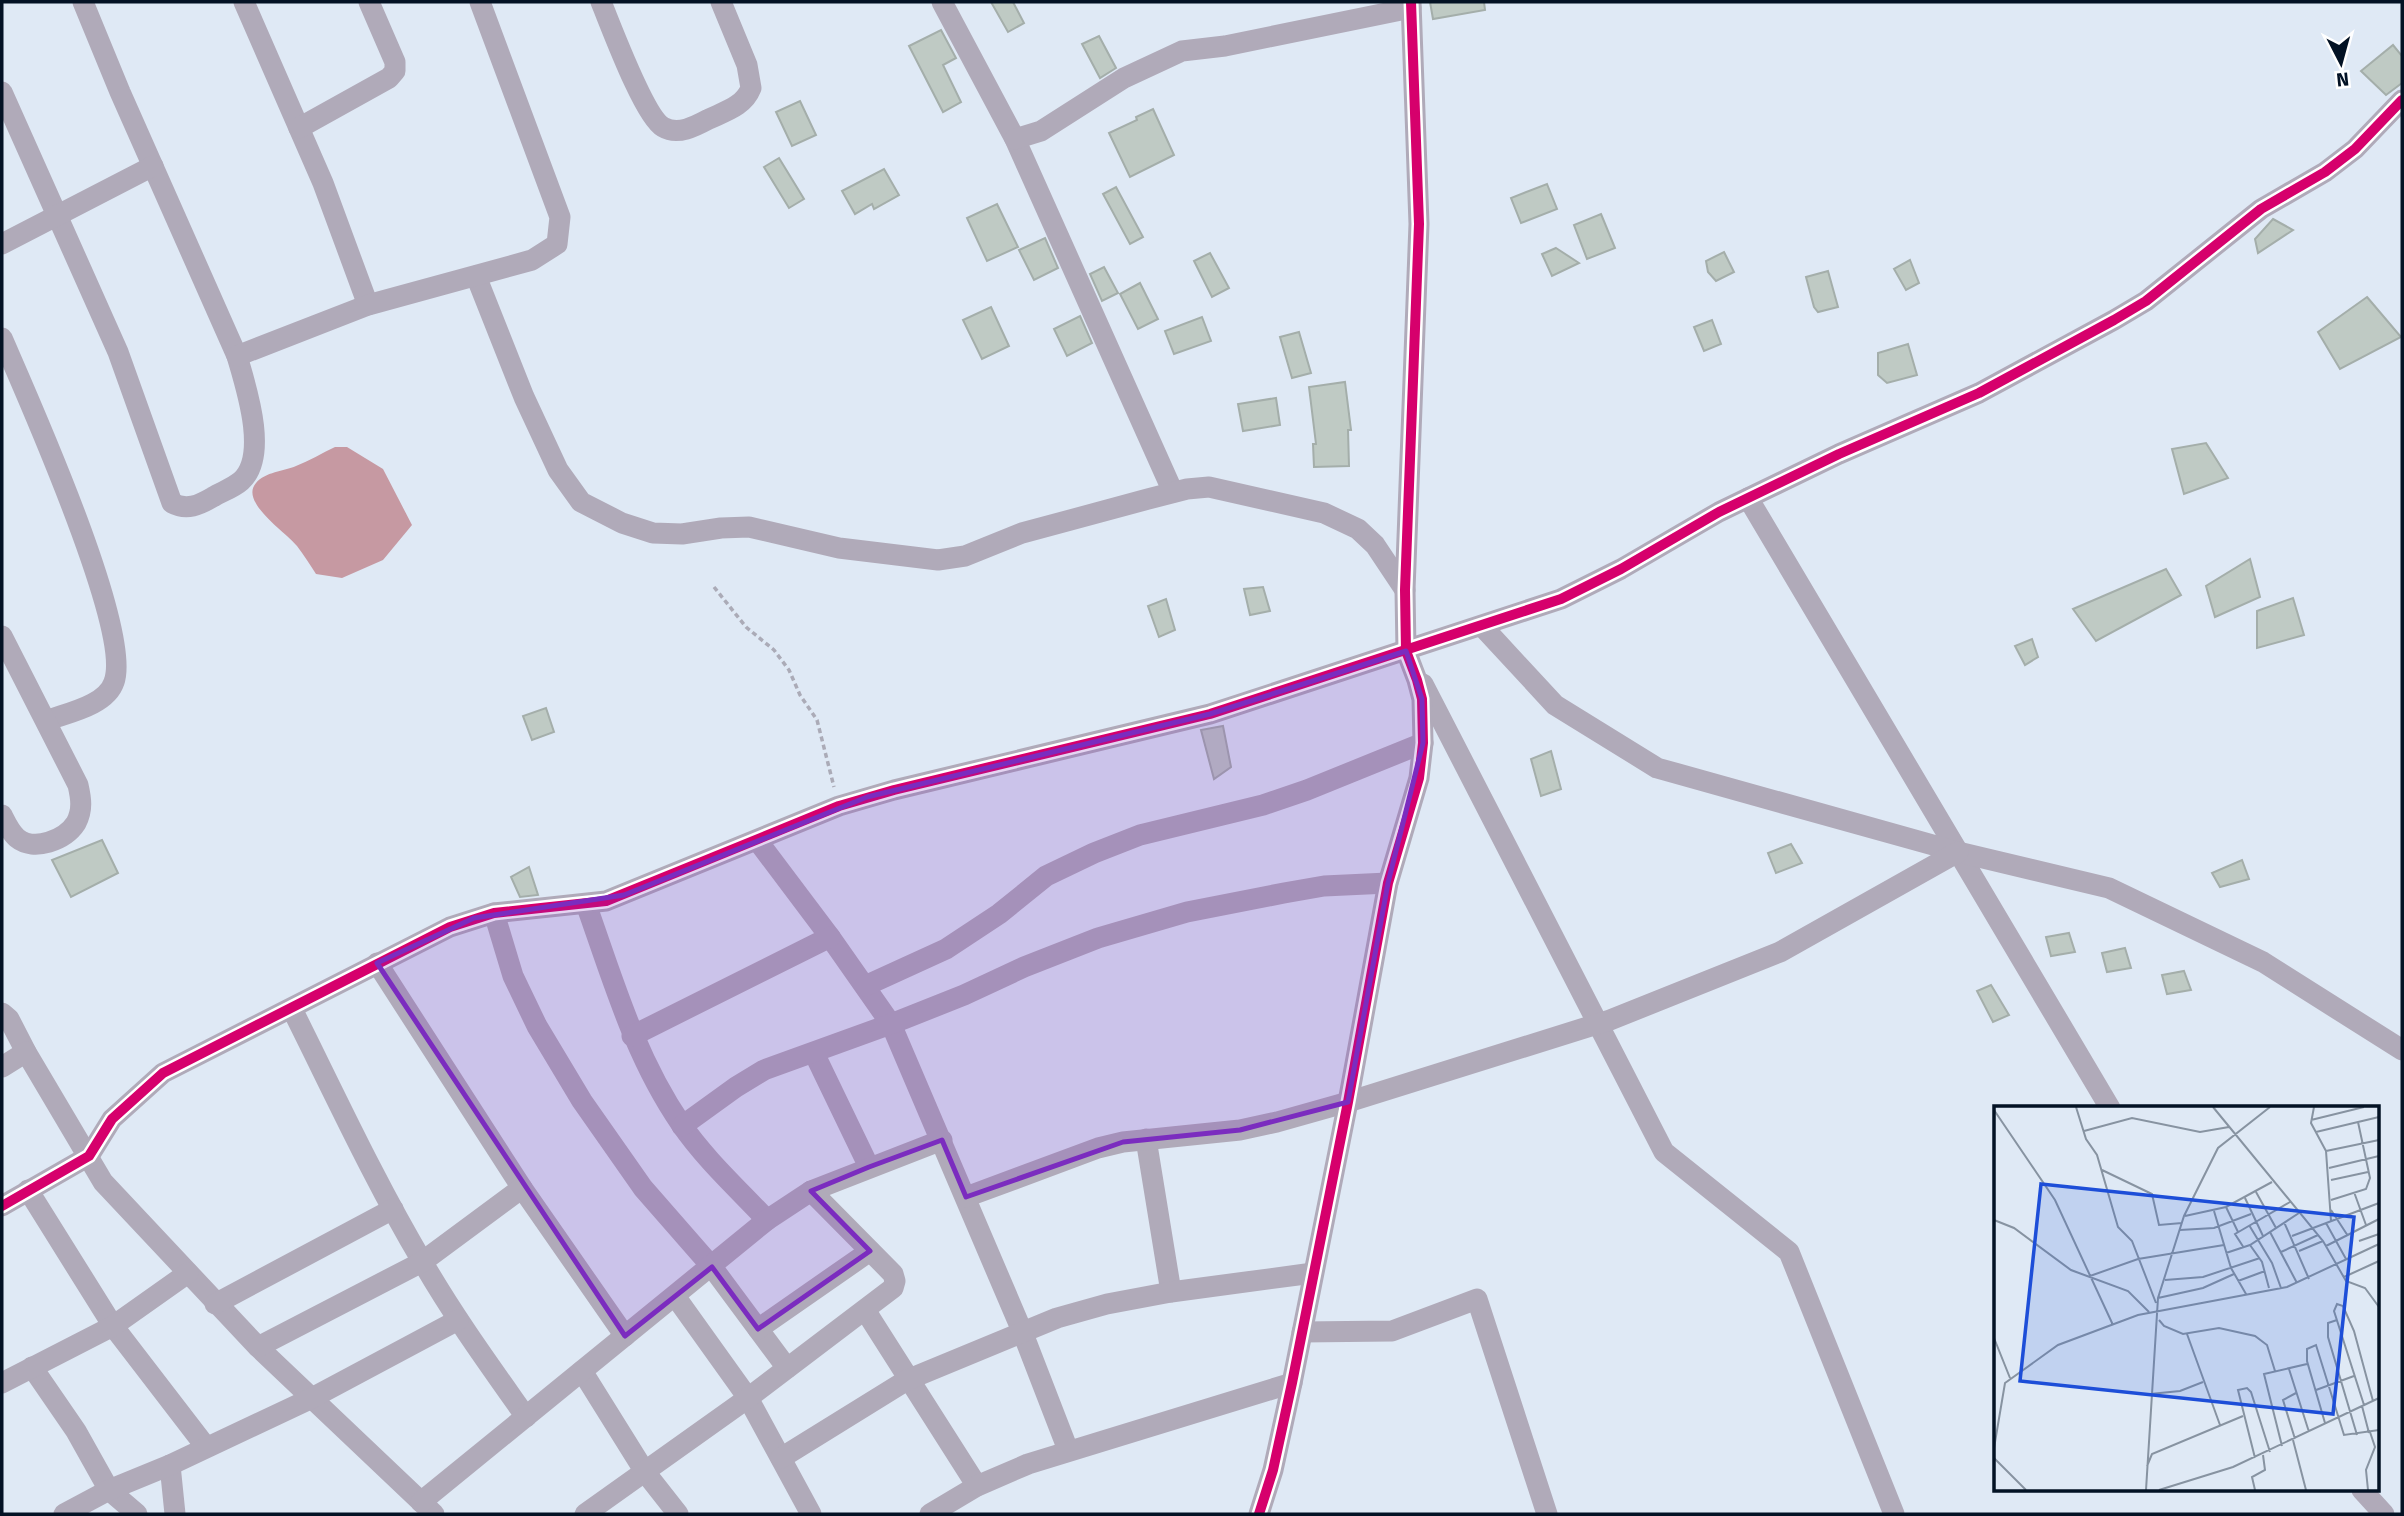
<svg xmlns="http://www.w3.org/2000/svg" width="2404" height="1516" viewBox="0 0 2404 1516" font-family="'Fira Sans',sans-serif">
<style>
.water{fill:#c699a2}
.building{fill:#bfcac4;stroke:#a4aeaa;stroke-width:2}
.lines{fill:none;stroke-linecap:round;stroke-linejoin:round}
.path{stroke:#ababb7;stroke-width:3.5;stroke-dasharray:5 3.5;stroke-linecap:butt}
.minor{stroke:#b0aab9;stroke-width:21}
.cycleway-casing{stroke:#fff;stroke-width:15}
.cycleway{stroke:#d6006c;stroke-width:10}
.marked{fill:#7b2cbf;fill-opacity:0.2;stroke:#7b2cbf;stroke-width:5;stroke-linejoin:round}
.inset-road{fill:none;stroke:#8793a1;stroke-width:2}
.view{fill:#1d4ed8;fill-opacity:0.15;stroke:#1d4ed8;stroke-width:3.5}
.inset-edge{fill:none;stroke:#031224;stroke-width:3.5}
</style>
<rect width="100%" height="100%" fill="#dfe9f5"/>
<path class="water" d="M335,447H347L383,469L412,525L383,560L342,578L316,574C310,565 304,555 297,546C287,533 239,502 256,483C265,472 284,471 296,466C309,461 322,453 335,447Z"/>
<g class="building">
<polygon points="991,2 1013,2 1024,23 1008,32"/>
<polygon points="1430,2 1484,2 1485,10 1433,19"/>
<polygon points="941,30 956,58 943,65 961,102 943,112 909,46"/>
<polygon points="1099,36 1116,68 1100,78 1082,44"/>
<polygon points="2393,45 2402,56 2402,83 2386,95 2361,71"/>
<polygon points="800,101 816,135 792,146 776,112"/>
<polygon points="1153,109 1174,155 1130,177 1109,133 1137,120 1136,117"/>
<polygon points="779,158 804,199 789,208 764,167"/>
<polygon points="884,169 899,195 874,209 872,204 855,214 842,191"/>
<polygon points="1547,184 1557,209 1521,223 1511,198"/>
<polygon points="1116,187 1143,237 1130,244 1103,194"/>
<polygon points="997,204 1018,247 987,261 967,218"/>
<polygon points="1601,214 1615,248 1587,259 1574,225"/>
<polygon points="2273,219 2293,230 2258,253 2255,239"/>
<polygon points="1045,238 1058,268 1034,280 1019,250"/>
<polygon points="1556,248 1579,263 1552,276 1542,254"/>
<polygon points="1724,252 1734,272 1716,281 1708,272 1706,261"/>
<polygon points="1210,253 1229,288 1212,297 1194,261"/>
<polygon points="1910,260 1919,283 1906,290 1894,269"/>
<polygon points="1104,267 1118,293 1102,301 1090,274"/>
<polygon points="1828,271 1838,307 1818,312 1814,307 1806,277"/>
<polygon points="1140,283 1158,319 1138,329 1120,294"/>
<polygon points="2367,297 2401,337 2340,369 2318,332"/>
<polygon points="991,307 1009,346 982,359 963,320"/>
<polygon points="1080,316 1092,343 1067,356 1054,329"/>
<polygon points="1202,317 1211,341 1174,354 1165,331"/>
<polygon points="1712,320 1721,344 1704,351 1694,327"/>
<polygon points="1299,332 1311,373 1292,378 1280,337"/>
<polygon points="1908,344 1917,375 1887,383 1878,375 1878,353"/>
<polygon points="1345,382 1351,430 1348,430 1349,466 1314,467 1313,444 1316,444 1309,387"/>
<polygon points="1276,398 1280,425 1243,431 1238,404"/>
<polygon points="2206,443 2228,478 2184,494 2172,449"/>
<polygon points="2250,559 2260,597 2215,617 2206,586"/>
<polygon points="2166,569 2181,595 2096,641 2073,609"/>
<polygon points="1263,587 1270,611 1250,615 1244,589"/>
<polygon points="2293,598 2304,635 2257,648 2257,611"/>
<polygon points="1166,599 1175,630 1159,637 1148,606"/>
<polygon points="2032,639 2038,657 2025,665 2015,646"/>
<polygon points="546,708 554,732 532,740 523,716"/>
<polygon points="1223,726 1231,767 1214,779 1201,730"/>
<polygon points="1551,751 1561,789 1541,796 1531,759"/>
<polygon points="102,840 118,873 71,897 52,860"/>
<polygon points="1791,844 1802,863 1776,873 1768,853"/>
<polygon points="2242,860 2249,879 2220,887 2212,873"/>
<polygon points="529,867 538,895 520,897 511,877"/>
<polygon points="2069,933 2075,952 2051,956 2046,937"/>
<polygon points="2125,948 2131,968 2107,972 2102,953"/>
<polygon points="2184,971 2191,990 2167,994 2162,975"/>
<polygon points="1991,985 2009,1015 1993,1022 1977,991"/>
</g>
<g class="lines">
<polyline class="path" points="714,587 746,627 774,650 789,670 800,695 817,720 834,787"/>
<g class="minor">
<polyline points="244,2 323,183 368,305"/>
<path d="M601,2C611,26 644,116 663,127C678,136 696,126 709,119C726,111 744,106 751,88L747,65L721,2"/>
<polyline points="942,2 1015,139 1173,492"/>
<path d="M2,92L118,352L172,503C187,511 199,505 213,497C221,492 233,488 241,481C269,456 246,387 237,356L120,92L83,2"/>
<polyline points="299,128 389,78 395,71 395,62 369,2"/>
<polyline points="1015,139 1041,131 1124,78 1182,51 1225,46 1411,8"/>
<polyline points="2,244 153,166"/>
<polyline points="476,276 524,397 558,470 581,502 622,523 653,533 682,534 721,528 749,527 839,548 938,560 965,556 1022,533 1148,499 1187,489 1209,487 1324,513 1358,529 1375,545 1405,590"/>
<path d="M2,338C27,396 133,631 114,682C106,706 66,713 46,721"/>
<polyline points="237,356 368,305 532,260 557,244 560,217 480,2"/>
<polyline points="1748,498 2110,1108"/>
<polyline points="1482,626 1555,705 1657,768 1958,852 2109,888 2263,962 2402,1050"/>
<path d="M2,636L78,785C81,798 83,810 76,823C65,840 34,852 17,838C10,832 6,823 2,815"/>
<polyline points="1423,684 1664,1152 1789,1252 1894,1514"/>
<polyline points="757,840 830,937 891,1024 1022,1331 1068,1450"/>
<path d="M586,904C613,980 635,1057 681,1124C705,1159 738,1189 767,1220"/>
<polyline points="494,913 513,976 537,1026 582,1101 643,1188 712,1267 787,1368"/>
<polyline points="377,963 522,1188 625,1336"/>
<polyline points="865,986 946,949 999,914 1046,876 1094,853 1140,835 1263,805 1307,790 1423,743"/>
<path d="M292,1009C334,1093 374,1180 422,1261C453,1315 490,1366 526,1417"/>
<polyline points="2,1013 9,1019 26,1052 103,1182 258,1347 434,1514"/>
<polyline points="632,1036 830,937"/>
<polyline points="814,1053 869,1167"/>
<polyline points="2,1067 26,1052"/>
<polyline points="682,1126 736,1087 764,1070 891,1024 964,995 1024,967 1098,938 1187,912 1284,893 1324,886 1388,883"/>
<polyline points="1146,1139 1171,1292"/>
<polyline points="28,1190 113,1326 206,1447"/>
<polyline points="966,1197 1098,1148 1123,1142 1240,1130 1277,1122 1348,1102 1610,1020 1780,952 1958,852"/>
<polyline points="2,1206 89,1156 112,1119 163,1073 450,927 494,913 606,901 839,806 894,790 1210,714 1561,599 1621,569 1719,512 1839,454 1979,393 2114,320 2146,301 2261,209 2325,172 2355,149 2402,100"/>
<polyline points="675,1296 748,1398 811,1514"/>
<polyline points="215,1304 393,1209"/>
<polyline points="865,1310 977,1486"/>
<polyline points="758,1329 870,1251"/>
<polyline points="1302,1332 1392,1331 1477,1299 1547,1514"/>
<polyline points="258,1347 422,1262 522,1188"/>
<polyline points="32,1367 76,1431 109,1490 137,1514"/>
<polyline points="582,1371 645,1472 678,1514"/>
<polyline points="2,1383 113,1326 188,1273"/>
<polyline points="781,1458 907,1380 1057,1318 1107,1304 1171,1292 1313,1273"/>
<polyline points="170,1465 175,1514"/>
<polyline points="2362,1490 2384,1514"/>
<polyline points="421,1502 767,1220 811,1191 942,1140"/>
<polyline points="64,1514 109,1490 170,1465 310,1399 458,1320"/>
<polyline points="585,1514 748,1398 893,1288 895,1281 893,1274 811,1191"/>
<polyline points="930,1514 977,1486 1028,1464 1292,1383"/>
<polyline points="1259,1514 1273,1470 1292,1383 1348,1102 1388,883 1419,778 1423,743 1422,699 1417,680 1406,651 1405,590 1419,224 1411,2"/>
</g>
<g class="cycleway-casing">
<g id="cycleway">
<polyline points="2,1206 89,1156 112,1119 163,1073 450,927 494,913 606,901 839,806 894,790 1210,714 1561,599 1621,569 1719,512 1839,454 1979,393 2114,320 2146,301 2261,209 2325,172 2355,149 2402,100"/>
<polyline points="1259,1514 1273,1470 1292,1383 1348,1102 1388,883 1419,778 1423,743 1422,699 1417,680 1406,651 1405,590 1419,224 1411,2"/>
</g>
</g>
<use href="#cycleway" class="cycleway"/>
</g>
<path class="marked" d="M1406,651L1422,699L1423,743L1388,883L1348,1102L1240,1130L1123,1142L966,1197L942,1140L869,1167L811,1191L870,1251L758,1329L712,1267L625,1336L377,963L474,918L624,895L867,797L1210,714Z"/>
<g transform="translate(1994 1106)">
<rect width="385" height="385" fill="#dfe9f5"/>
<path class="inset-road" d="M82,1L92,33L103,49L124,121L138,135L162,197M219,1L329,135L352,175L371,182L385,201M320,1L317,17L332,45L337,115M0,4L61,94L119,219M317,14L370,1M90,25L138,12L206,26L235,21M322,26L385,11M332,45L385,34M335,62L385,50M108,64L158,88L165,119L188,117M337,74L374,66M262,86L282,122M360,86L372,119M251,92L269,130M337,94L372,83L376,72L364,16M232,101L244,126M337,104L354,130M220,105L237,162L252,188M191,110L232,101L278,76M0,114L20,122L77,164L134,185L155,206M290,116L315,173M332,117L352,153M255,119L278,157L287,182M186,124L220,122L257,108M276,126L303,177M298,130L385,97M365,135L385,128M256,139L268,156L275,182M332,140L385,113M250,142L241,128L296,96M305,145L329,135M287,146L324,129M232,147L256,139L305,107M96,170L144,153L230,139M350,171L385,155M171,174L209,171L266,152M244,175L271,165M164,192L209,182L240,168M165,214L170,220L189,228L225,222L261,230L273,239L281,265M343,214L334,217V231L363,329M193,228L226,319M0,232L16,272M295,263L315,326M322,284L360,270M156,288L186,285L209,276M370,299L340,205L343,198L349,200L360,225L379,295M368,300L375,327M331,317L313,255V243L322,239L350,329L385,324M301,333L289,294L302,287M299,334L312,384M288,340L270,268L313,258M0,342L11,277L64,239L144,209L293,181L385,138M0,352L32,384M261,352L244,284L253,282L257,286L276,346M153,360L158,348L249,310M152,384L164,192L190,110L224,42L276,1M165,384L239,361L385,292M261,384L258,371L271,364L269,349M374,384L372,364L381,341L376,326"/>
<path class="view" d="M47,78L360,111L339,308L26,275Z"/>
<rect width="385" height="385" class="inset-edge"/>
</g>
<rect width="2404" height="1516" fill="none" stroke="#031224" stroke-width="7"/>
<g transform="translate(2341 63) rotate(174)" stroke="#ffffff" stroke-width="5" paint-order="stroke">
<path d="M0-5L12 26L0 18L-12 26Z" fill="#031224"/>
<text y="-10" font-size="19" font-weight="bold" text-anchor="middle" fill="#031224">N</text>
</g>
</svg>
